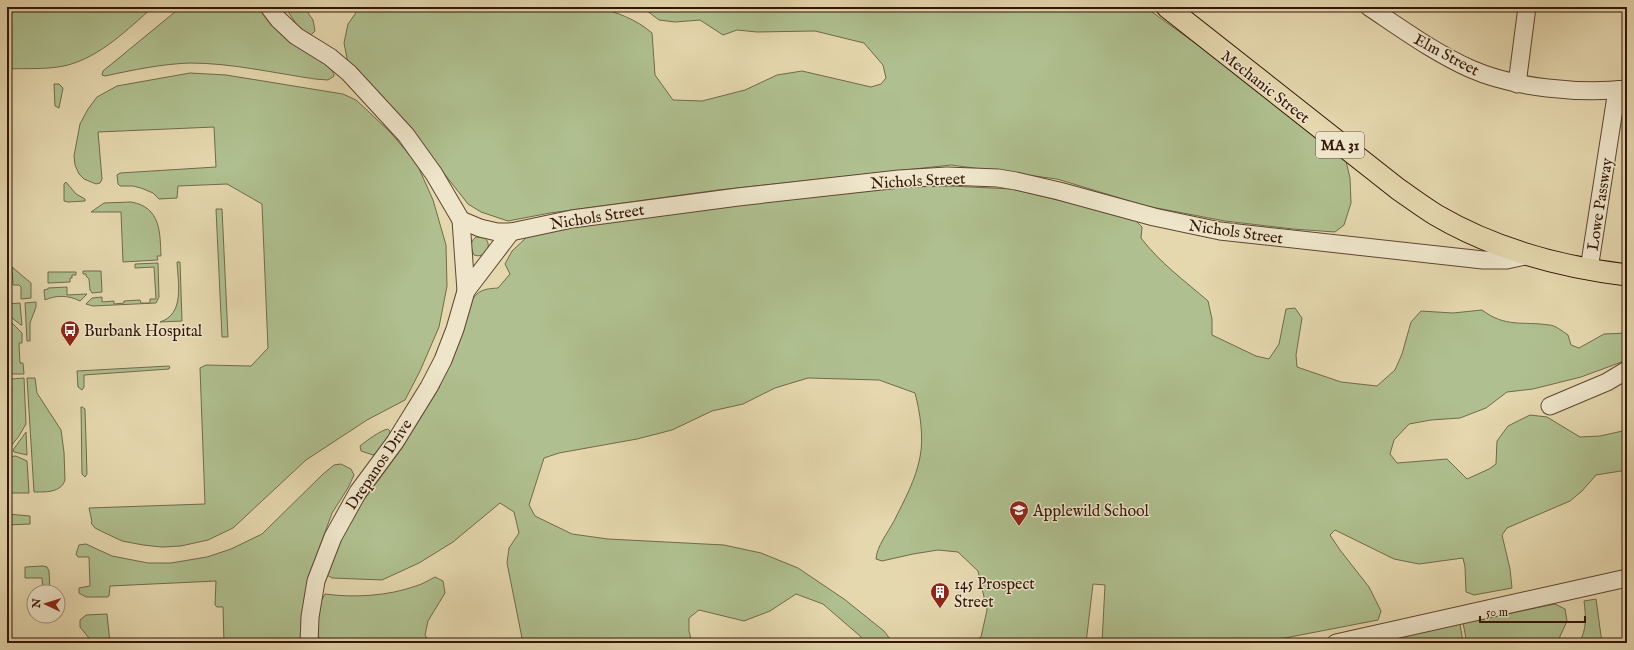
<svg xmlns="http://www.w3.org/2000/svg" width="1634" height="650" viewBox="0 0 1634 650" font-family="'IM FELL English',serif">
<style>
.green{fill:#afbf8f;stroke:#716a4a}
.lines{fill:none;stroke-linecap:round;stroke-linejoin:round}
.minor-casing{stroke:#604630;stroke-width:19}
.major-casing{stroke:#331606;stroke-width:23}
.minor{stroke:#eee5ca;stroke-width:17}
.major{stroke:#e5d7ae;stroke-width:21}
.labels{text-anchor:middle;stroke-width:3;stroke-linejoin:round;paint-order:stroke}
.shield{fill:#eee5ca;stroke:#6b5441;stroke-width:1}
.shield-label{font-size:15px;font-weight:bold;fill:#331606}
.street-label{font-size:16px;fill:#331606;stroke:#eee5ca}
.poi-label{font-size:16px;fill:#331606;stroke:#eee5ca;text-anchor:start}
</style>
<rect width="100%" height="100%" fill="#e5d7ae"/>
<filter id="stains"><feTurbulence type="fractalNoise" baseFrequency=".005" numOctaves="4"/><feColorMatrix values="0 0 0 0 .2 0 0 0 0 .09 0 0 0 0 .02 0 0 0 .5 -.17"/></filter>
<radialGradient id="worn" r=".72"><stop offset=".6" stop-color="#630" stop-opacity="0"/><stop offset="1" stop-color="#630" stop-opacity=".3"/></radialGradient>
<g class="green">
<path d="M7,7H153C128,29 101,56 68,65C49,70 27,68 7,69Z"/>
<path d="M181,7H259C265,17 274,27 283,35C293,42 335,64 334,76L328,80L315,79C274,73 231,63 190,63C161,64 133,70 105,76L102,75L103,71Z"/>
<polygon points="285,7 304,7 313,20 315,31 311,35 299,28"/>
<path d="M360,7H596C616,12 636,19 652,33L655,75L673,100L702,101L745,90L777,75L802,71L871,87L881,84L886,78L883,65L864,43L815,31L757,32L737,30L723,35L700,20L675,22L659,20L642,7H1145L1216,58L1330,147L1346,161L1350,178L1351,203L1344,225L1335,232L1293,229L1225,221L1146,206L1057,179L951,165L718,190L550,213L508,221L481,212L468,204L396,112L348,63L344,43L348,24Z"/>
<polygon points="190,73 226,75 343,94 356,100 369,112 391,133 417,164 433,200 446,245 447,286 439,327 420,371 405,400 367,420 306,460 233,528 208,540 181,546 162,547 143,545 122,541 105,533 95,528 91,523 92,522 89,508 205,504 200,368 206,365 251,366 268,348 262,204 227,184 178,186 177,198 159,199 153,193 141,188 133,186 120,186 118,184 117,175 120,173 216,167 214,127 98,132 102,179 100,183 96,184 84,179 79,174 75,165 74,156 80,124 88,109 97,97 117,86"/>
<polygon points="54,84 59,84 63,88 59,108 55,106"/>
<polygon points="66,182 76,194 85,199 85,201 68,202 64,201 64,184"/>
<path d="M950,186L1012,189L1133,218L1142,227L1141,238C1160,263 1185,281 1208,301L1212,319V335L1256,356L1269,359L1279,344L1286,309L1295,308L1302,318L1296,355L1297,367L1341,382L1377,386L1395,370L1402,354L1411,322L1421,311L1453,313L1482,310C1506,328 1522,321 1549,325C1555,325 1562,331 1568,335L1571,345L1579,348L1604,334L1627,333V360L1581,377L1533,389L1507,392L1486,408L1460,418L1431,420L1409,424L1394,440L1390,454L1397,463L1447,459L1467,479L1489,469L1496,464L1497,441L1508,426L1530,415L1547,417L1580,437L1600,436L1627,430V470L1596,475L1582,491L1570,501L1507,528L1502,535L1510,569L1512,588L1474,595L1466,592L1465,567L1463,558L1419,564L1394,559L1335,530L1330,535L1340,550L1369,587L1381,611L1378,620L1259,643H1102L1105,585L1093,584L1086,643H970L981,637L987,610L978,571L958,552L938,550L913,554L882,561L876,559C877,546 887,534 894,521C904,501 916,479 920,457C924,437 920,412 915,393L879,380L808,378L775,388L743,404L712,411L672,430L637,439L559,453L544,458L529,505L535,516L572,534L608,539L724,545L761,553L798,568L844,599L884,631L893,643H865L860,636L823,604L796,594L770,611L744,621L699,610L689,618V631L692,643H521L522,638L507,563L509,548L519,533L514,512L500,503L453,542L419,563L382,580L332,578L327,575L326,569L358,508L402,448L439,388L470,303C478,290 483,289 498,288L510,274L505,264L512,251L527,237L592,222L866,188Z"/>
<path d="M131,202C161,207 160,233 161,256H157L158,260L123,262L121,212H91L104,203Z"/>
<polygon points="216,209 222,209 228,337 222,337"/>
<path d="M476,237L485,238C493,246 485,259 474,255C471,248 469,242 476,237Z"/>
<path d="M177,262H180L182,321L160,322C185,314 178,283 177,262Z"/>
<polygon points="158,263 159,297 156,303 93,306 86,304 92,298 102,297 102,302 114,301 114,304 124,303 124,301 140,300 141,303 150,303 150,299 156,299 154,267 135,268 135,264"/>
<polygon points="12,267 31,283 31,298 21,299 21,287 19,285 13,285"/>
<polygon points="83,271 101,271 102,292 92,293 90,290 89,279 86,276 86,274 83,274"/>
<polygon points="48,272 76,272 76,275 72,275 72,278 70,278 70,282 48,283"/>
<path d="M67,287V295L87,294L80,301C68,295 56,295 45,300L44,290L48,289V288Z"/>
<polygon points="36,302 36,307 30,323 30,341 27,341 25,303"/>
<polygon points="20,303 22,325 21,325 7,314 7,304"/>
<polygon points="7,318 22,333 22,343 19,343 20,363 23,363 24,374 11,374 10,363 7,363"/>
<polygon points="169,366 170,367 169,369 84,375 84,387 82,390 78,387 77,371"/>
<polygon points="24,378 26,424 19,436 7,451 7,391 12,391 11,379"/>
<path d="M27,378H35L37,393L61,430L64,452L65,480C61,493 45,492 34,492Z"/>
<polygon points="81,407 82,407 85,409 87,474 85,477 82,474"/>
<path d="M388,429L390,431C389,440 381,451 373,455L361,451L360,446C366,441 381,430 388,429Z"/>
<polygon points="26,432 27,455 14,452 13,450"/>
<polygon points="16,456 27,461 29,493 7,493 7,457"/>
<polygon points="341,464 351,469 354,475 348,488 332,513 312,568 301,643 224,643 223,607 217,607 215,605 216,581 110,586 109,596 107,597 86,597 79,593 79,588 90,586 89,557 78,557 76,554 79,545 86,544 112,556 148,563 171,563 207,557 231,549 262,534 322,475 334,465"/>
<polygon points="7,514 30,516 30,524 7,525"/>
<polygon points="43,566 47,567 49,571 50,592 43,592 42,578 25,578 25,567"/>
<path d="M435,577L443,581L445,593L428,621L425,635L430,643L328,642L318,637L319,604L325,594C354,598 388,596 416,586C423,584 429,580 435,577Z"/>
<path d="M1596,599L1602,643H1579C1587,629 1586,617 1584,601Z"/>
<polygon points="1555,604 1565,609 1567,621 1557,643 1528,643 1527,642 1467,643 1463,623"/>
<polygon points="107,614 110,643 93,643 80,627 80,620 86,615"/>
<polygon points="1460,624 1463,643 1396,643 1400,637"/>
</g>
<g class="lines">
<g class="minor-casing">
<g id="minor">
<polyline points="269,7 278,19 296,36 330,57 349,73 406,135 434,174 461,220 480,228 497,232 511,232 572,219 738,197 899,179 947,176 998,178 1016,181 1059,191 1154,217 1220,231 1483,260 1507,260 1530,255"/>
<path d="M1369,7C1402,29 1435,53 1471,69C1514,88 1580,94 1627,89"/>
<polyline points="1517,84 1527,7"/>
<polyline points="1589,269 1617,90"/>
<polyline points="466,291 511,232"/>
<polyline points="1550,406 1607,382 1627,370"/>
<polyline points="309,643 310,617 316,581 333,537 358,492 395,442 429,387 443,360 455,329 466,291 461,220"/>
<polyline points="1336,643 1627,578"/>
</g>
</g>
<g class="major-casing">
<path id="major" d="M1167,7L1398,189C1411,198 1423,207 1436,215C1494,249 1561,267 1627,275"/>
</g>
<use href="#minor" class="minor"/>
<use href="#major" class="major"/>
</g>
<defs>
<g id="bus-pin" transform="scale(1)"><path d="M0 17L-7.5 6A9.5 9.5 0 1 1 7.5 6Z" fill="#8f2418" stroke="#eee5ca"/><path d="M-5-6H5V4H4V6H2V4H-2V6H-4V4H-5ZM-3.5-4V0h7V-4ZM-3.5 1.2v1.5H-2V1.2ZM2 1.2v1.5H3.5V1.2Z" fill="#fff"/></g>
<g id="school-pin" transform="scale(1)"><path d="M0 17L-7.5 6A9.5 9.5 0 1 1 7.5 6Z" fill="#8f2418" stroke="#eee5ca"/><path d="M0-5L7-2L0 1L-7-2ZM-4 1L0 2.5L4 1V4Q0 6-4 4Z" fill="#fff"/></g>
<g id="building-pin" transform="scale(1)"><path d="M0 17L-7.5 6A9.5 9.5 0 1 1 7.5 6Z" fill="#8f2418" stroke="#eee5ca"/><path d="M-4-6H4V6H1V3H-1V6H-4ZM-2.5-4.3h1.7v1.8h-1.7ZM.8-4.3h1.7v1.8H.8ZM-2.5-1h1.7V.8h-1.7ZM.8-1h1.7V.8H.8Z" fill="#fff"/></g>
</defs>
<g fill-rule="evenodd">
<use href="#bus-pin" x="70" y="330"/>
<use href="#school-pin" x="1019" y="510"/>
<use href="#building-pin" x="940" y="592"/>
</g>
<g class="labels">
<rect class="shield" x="1316" y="132" width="48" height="26" rx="3"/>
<g class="shield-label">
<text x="1340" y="150">MA 31</text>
</g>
<g class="street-label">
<text transform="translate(1447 54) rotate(28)" y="6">Elm Street</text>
<text transform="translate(1266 86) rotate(38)" y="6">Mechanic Street</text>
<text transform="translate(918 180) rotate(-3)" y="6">Nichols Street</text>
<text transform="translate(1599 204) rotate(-81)" y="6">Lowe Passway</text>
<text transform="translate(597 216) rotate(-9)" y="6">Nichols Street</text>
<text transform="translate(1236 231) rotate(8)" y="6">Nichols Street</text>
<text transform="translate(378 464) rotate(-56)" y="6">Drepanos Drive</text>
</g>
<g class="poi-label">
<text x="84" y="336">Burbank Hospital</text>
<text x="1033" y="516">Applewild School</text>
<text x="954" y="589">145 Prospect<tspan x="954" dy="18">Street</tspan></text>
</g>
</g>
<rect width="1634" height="650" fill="none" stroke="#e5d7ae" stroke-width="24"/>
<rect x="8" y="8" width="1618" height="634" fill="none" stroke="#331606" stroke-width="2"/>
<rect x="12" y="12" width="1610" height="626" fill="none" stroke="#331606"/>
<g transform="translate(46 604) rotate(274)"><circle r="19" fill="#eee5ca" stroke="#a3927c"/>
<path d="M0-3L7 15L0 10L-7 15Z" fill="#8f2418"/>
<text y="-6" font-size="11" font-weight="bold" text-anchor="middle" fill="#331606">N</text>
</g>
<path d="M1480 616v6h105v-6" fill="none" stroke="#331606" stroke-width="2"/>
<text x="1486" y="616" font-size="12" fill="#331606" stroke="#eee5ca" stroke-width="3" paint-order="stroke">50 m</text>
<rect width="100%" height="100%" filter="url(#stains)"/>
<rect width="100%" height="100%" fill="url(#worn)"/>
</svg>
